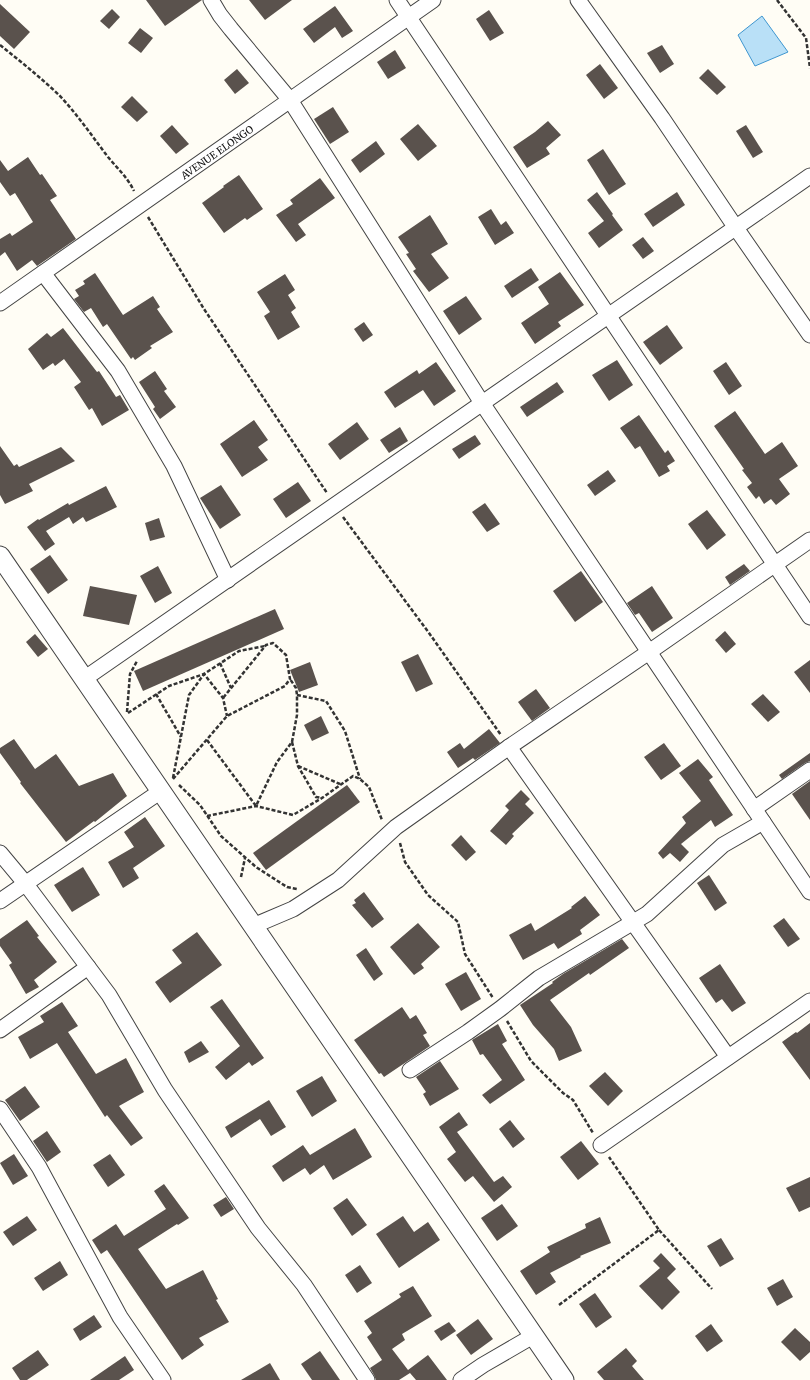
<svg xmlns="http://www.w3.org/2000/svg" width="810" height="1380" viewBox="0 0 810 1380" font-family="Merriweather,serif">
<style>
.water{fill:#b9e0f7;stroke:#3f96cf}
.building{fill:#5a524d}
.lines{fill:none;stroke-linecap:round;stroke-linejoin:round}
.minor-casing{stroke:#444;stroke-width:17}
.tertiary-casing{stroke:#444;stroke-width:21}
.path{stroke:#333;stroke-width:2.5;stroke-dasharray:4 2;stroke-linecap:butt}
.minor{stroke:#fff;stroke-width:15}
.tertiary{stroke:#fff;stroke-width:19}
.labels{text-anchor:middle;stroke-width:4;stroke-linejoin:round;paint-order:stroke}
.street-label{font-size:10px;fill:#111;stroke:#fff}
</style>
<rect width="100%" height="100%" fill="#fffdf5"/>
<polygon class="water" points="762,16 788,52 755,66 738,35"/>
<g class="building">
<polygon points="146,0 202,0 165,26"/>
<polygon points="249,0 292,0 265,20"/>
<polygon points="0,4 30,32 14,49 0,36"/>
<polygon points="335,6 353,31 342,38 335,27 314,43 303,29"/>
<polygon points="112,9 120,17 109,29 100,21"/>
<polygon points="489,10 504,33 490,41 476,19"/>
<polygon points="140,28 153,38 141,53 128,43"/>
<polygon points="662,45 674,64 660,73 647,53"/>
<polygon points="395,50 406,68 388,79 377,62"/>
<polygon points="600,64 618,88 604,99 586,75"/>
<polygon points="237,69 249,83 235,94 224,80"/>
<polygon points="708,69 726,87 717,95 699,78"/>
<polygon points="132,96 148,112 137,122 121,107"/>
<polygon points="333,107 349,132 330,144 314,119"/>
<polygon points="548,121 561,135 546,148 550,154 527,168 513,147 535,132"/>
<polygon points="418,124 437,146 418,161 400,139"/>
<polygon points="172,125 189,144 176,154 160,136"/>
<polygon points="746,125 763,152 753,158 736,131"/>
<polygon points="376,141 385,154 360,173 351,160"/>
<polygon points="603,149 626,184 609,195 587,160"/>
<polygon points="28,157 40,175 42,174 57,196 50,200 76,239 37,266 32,260 17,271 5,252 0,256 0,239 10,233 12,236 33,222 15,193 10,196 0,182 0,160 8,171"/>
<polygon points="239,175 263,209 247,220 245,218 224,233 202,203 224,187 223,186"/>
<polygon points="320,178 335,198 298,224 306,235 296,242 276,215 293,204 290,200"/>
<polygon points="597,192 613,214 612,215 623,230 599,248 588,233 604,221 587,200"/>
<polygon points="677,192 685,205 653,227 644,214"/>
<polygon points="491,209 501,225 506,221 514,233 495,245 478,217"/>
<polygon points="430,215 448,244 431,254 449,278 429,292 413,271 416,269 406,254 409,253 398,237"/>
<polygon points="643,237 654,251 643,259 632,245"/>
<polygon points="531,268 539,280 512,298 504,286"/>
<polygon points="560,272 584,305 558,322 561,326 535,344 521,323 549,304 538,287"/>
<polygon points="95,273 123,315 153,296 160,307 157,309 173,332 150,346 152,348 135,360 133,357 131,359 107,324 103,327 91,308 84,312 74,299 79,296 75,290 85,284 83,281"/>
<polygon points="285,274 295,290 288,295 296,308 291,312 300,327 278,340 264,316 270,312 257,292"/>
<polygon points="466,296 482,319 459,335 443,311"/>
<polygon points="364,322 373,335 363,342 354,329"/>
<polygon points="667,325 683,348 660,365 643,342"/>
<polygon points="63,328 97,372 99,371 116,397 120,395 129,410 102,426 92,408 89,410 74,387 81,382 64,359 55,366 53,363 43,370 28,349 47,333 51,337"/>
<polygon points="617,360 633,385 609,401 592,375"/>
<polygon points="436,362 456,391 434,406 423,390 395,408 384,392 417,370 419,374"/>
<polygon points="726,362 742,386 729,395 713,371"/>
<polygon points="155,371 167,389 164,391 176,407 160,419 153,409 155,407 139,382"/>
<polygon points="557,382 564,392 527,417 520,407"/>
<polygon points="735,411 765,454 782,442 798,466 779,479 790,494 776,505 771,499 764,504 759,496 756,499 747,487 752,483 742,470 744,469 714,426"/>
<polygon points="639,415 665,453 668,450 675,461 667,466 670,471 659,477 640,446 635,449 620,428"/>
<polygon points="254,420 268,440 258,447 268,460 242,477 220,444"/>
<polygon points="357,422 369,439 340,460 328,444"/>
<polygon points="400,427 408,441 389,453 380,440"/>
<polygon points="475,435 481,444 459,459 452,449"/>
<polygon points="0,446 14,466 17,464 19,467 61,447 75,461 29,484 33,491 5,504 0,495"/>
<polygon points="608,470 616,481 595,496 587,485"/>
<polygon points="298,482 311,501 286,518 273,499"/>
<polygon points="221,485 241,515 220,529 200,498"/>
<polygon points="106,486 117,507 86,522 83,517 73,524 69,517 46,531 55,544 45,551 27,527 38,519 39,520 68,503 69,505"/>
<polygon points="485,503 500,524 487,532 472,512"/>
<polygon points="707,510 726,535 707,550 688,524"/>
<polygon points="159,518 165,537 150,541 145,523"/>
<polygon points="50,555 68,580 48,594 30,569"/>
<polygon points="744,564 750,571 730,585 725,577"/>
<polygon points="158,566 172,593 155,603 140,576"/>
<polygon points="581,571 603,602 575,622 553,591"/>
<polygon points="90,586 137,595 129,625 83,616"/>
<polygon points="652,586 673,618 652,632 639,613 635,615 627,603"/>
<polygon points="275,609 284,629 143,691 134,671"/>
<polygon points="725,631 736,644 726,653 715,640"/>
<polygon points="35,634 48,649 38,657 26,642"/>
<polygon points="418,654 433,684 416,692 401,662"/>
<polygon points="810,660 810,693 794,672"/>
<polygon points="310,662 318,685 299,692 290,670"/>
<polygon points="536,689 550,708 532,721 518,702"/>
<polygon points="763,694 780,712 768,722 751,704"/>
<polygon points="321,716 329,733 312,741 304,725"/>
<polygon points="489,729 500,743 475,760 473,758 458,768 447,752 460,743 464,749"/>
<polygon points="14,739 35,769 56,754 79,786 113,773 127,796 95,822 94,821 66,842 20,783 21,782 0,753 0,748"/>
<polygon points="664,743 681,766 661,780 644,757"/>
<polygon points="810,753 810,761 805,763 782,779 779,775"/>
<polygon points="698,759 713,777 709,780 733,815 715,827 711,820 681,844 689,852 680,862 670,853 663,859 658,853 686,823 682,817 701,801 679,773"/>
<polygon points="810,781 810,820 792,794"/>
<polygon points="347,785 360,802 266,870 253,853"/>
<polygon points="521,790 530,799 525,804 534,813 512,834 514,836 506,845 490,831 509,810 505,806"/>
<polygon points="145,817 165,846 133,868 139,878 123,888 108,862 134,847 124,832"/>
<polygon points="461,835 476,852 466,861 451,845"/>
<polygon points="83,867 100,895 72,912 54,885"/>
<polygon points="709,875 727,903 715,911 697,883"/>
<polygon points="364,892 384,919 372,928 352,905 356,903 354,900"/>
<polygon points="585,896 600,915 580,930 582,934 558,949 554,943 523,960 509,935 531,923 535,931 572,908 571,907"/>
<polygon points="784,918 800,939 788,947 773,926"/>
<polygon points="27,920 39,936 37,937 57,962 34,980 39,987 26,994 9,965 12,963 0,946 0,939"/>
<polygon points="418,923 440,947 421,964 424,968 414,975 390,947"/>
<polygon points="197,932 222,965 170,1003 155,982 182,963 172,950"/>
<polygon points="622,939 629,948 590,975 589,973 550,1000 571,1027 582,1051 559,1061 554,1049 533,1025 520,1005 553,983 552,982 563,974"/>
<polygon points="366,948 383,974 374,981 356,955"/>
<polygon points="720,964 746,1003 732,1012 722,999 716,1003 699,978"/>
<polygon points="466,972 481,999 461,1011 445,984"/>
<polygon points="222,999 264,1058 252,1066 249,1062 226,1080 215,1067 240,1046 210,1007"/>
<polygon points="62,1002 78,1026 68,1032 96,1074 126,1058 144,1092 119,1106 143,1138 131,1146 107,1115 105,1117 57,1043 30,1059 18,1037 44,1022 40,1016"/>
<polygon points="402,1007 410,1019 416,1015 427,1033 423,1035 430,1046 384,1077 381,1073 379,1074 354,1040"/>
<polygon points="810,1023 810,1080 782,1042 796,1032 797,1033"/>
<polygon points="498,1024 507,1041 502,1044 525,1080 490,1104 482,1095 502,1080 483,1054 480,1055 472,1040"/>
<polygon points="201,1041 209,1052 189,1063 184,1052"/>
<polygon points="440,1061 459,1089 430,1106 423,1094 426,1092 416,1077"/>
<polygon points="605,1072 623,1091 608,1106 589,1086"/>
<polygon points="322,1076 337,1101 312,1117 296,1091"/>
<polygon points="25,1086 40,1107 20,1121 5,1100"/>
<polygon points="269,1100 286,1127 271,1136 260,1119 231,1138 225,1127"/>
<polygon points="459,1112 468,1125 457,1132 494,1182 503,1176 512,1187 494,1202 473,1176 465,1182 447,1159 456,1152 439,1127"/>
<polygon points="510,1120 525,1139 513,1148 499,1129"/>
<polygon points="355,1128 372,1157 333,1180 324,1165 310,1175 305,1168 283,1182 272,1166 303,1145 310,1155"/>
<polygon points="47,1131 61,1152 47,1162 33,1141"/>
<polygon points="581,1141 599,1164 578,1180 560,1157"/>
<polygon points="14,1154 28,1176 13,1185 0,1163"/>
<polygon points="110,1154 125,1175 108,1187 93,1165"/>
<polygon points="810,1177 810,1207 799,1212 786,1188"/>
<polygon points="164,1184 189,1218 178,1225 177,1224 138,1249 166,1289 203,1270 218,1299 216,1300 229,1322 199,1338 204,1345 182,1360 107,1250 101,1254 92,1240 116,1224 124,1236 166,1209 154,1191"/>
<polygon points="226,1197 234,1209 221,1217 213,1205"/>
<polygon points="347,1198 367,1225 352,1236 333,1208"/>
<polygon points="502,1204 518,1226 497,1241 481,1218"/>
<polygon points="27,1216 37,1230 13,1246 3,1232"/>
<polygon points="403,1216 414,1232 428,1222 440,1240 399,1268 376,1234"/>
<polygon points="600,1217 611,1243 580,1256 581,1257 550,1273 556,1282 536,1295 520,1271 550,1252 547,1247 586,1228 585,1224"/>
<polygon points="721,1238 734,1259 720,1267 707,1246"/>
<polygon points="661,1253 676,1269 667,1278 680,1292 662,1310 639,1286 660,1268 653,1261"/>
<polygon points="60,1261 68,1275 43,1291 34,1278"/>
<polygon points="360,1265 372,1283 357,1293 345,1275"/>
<polygon points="783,1279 793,1297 777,1306 767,1288"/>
<polygon points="413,1286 432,1316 402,1334 405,1340 392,1349 408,1370 428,1355 447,1380 416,1380 410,1373 399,1380 376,1380 374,1375 370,1368 382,1360 367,1337 372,1333 364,1321 401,1297 399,1294"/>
<polygon points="595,1293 612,1317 596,1328 579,1304"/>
<polygon points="94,1315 102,1327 80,1341 73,1329"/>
<polygon points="478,1319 493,1339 471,1355 456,1335"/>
<polygon points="449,1322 456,1331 441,1341 434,1331"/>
<polygon points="711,1324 723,1341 707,1352 695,1336"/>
<polygon points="795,1328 810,1342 810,1352 800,1361 781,1342"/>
<polygon points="626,1348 637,1361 632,1366 644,1380 604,1380 597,1372"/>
<polygon points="38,1350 49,1365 27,1380 20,1380 12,1368"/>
<polygon points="320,1351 340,1380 312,1380 301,1364"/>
<polygon points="125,1356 134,1370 119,1380 90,1380"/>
<polygon points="270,1363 280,1380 241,1380"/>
</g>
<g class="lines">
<g class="minor-casing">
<g id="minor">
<polyline points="211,0 220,15 231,29 290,100 482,403 810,892"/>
<polyline points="397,0 810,617"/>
<polyline points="578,0 662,118 736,228 810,335"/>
<polyline points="43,273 118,371 174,466 228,580"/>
<polyline points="0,303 433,0"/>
<polyline points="84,679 810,176"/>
<polyline points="509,747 728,1057"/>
<polyline points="754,809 810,770"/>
<polyline points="0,853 25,883 109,995 165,1090 258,1228 304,1285 367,1380"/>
<polyline points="0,901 161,791"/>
<polyline points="253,926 293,909 338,880 396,827 509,747 649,652 810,540"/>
<polyline points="0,1030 88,967"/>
<polyline points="410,1070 468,1032 500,1009 539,978 647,914 723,845 763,822"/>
<polyline points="0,1109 39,1167 120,1317 163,1380"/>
<polyline points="601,1145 810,1001"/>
<polyline points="461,1380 483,1365 533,1336"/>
</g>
</g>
<g class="tertiary-casing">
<polyline id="tertiary" points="0,556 564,1380"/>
</g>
<g class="path">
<polyline points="777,0 806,38 810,68"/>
<path d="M0,45C20,61 40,77 59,95C77,114 92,136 108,157C117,168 128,178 134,191"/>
<polyline points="148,217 204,309 327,493"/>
<polyline points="343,517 429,633 501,735"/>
<polyline points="220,663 231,688"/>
<polyline points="156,694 181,737"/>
<polyline points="297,695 326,701 345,731 360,779"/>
<polyline points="127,712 130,674 137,661"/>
<polyline points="128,713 169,686 204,674 223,698 227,716"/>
<polyline points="207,740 256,806 277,762 292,742 297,715 297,695 296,688 290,679"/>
<polyline points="292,742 298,766 316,797 322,798"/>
<polyline points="298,766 340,784"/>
<polyline points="173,778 189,695 204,674 239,651 265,646"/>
<polyline points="173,779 227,716 285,686 290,679 286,655 273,643 266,645 223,698"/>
<polyline points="179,785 200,805 221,836 256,867 287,887 297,889"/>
<polyline points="207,816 256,806 293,815 322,798 353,776 360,779 369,787 382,820"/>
<polyline points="400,843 405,862 428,895 458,922 465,954 493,998"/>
<polyline points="241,877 245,858"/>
<polyline points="507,1021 531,1061 563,1093 573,1100 593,1133"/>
<polyline points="659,1230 712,1289"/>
<polyline points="559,1305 659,1230 609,1157"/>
</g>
<use href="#minor" class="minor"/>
<use href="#tertiary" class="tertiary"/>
</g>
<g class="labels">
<g class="street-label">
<text transform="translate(217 152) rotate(-35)" y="4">AVENUE ELONGO</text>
</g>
</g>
</svg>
